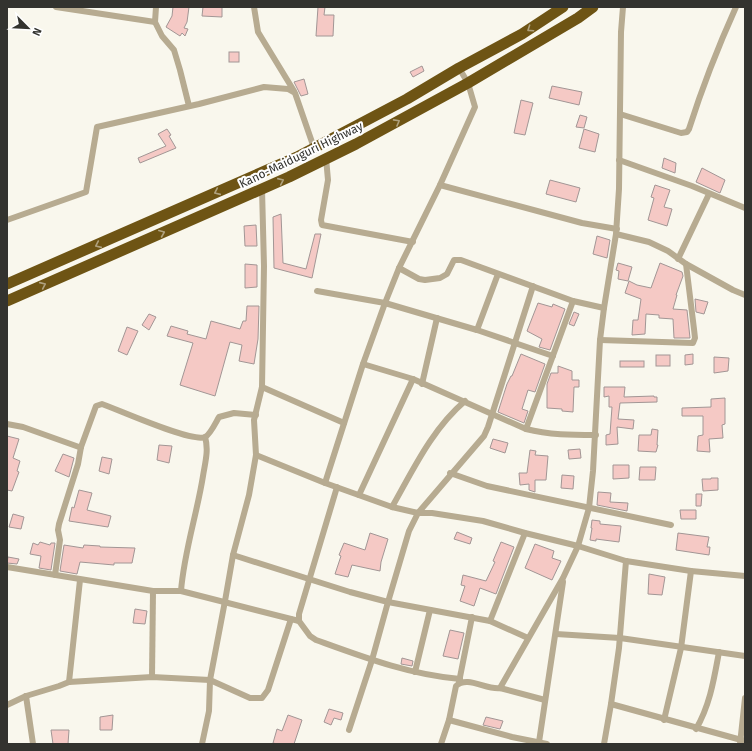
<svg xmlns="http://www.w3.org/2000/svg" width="752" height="751" viewBox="0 0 752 751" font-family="'Fira Sans',sans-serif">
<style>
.building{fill:#f5c9c5;stroke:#a29695}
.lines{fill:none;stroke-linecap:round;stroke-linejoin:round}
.street{stroke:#b7ab91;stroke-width:6}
.highway{stroke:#6e5414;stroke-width:11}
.oneway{stroke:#afa17e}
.labels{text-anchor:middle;stroke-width:4;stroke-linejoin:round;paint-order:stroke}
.street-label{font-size:12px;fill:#33332f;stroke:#fff}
</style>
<rect width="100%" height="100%" fill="#f9f7ed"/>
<g class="building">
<polygon points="173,7 189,7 187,22 184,28 188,29 185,36 182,33 180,36 166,27 172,16"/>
<polygon points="203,7 222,7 222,17 202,16"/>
<polygon points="318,7 325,7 324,15 334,15 333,36 316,36"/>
<rect x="229" y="52" width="10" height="10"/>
<polygon points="422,66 424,71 413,77 410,72"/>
<polygon points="304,79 308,94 301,96 294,82"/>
<polygon points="552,86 582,92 579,105 549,98"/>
<polygon points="521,100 533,103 525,135 514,133"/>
<polygon points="580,115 587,117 584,128 576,127"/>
<polygon points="167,129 171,135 169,136 176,148 140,163 138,158 166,146 158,134"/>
<polygon points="584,129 599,134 595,152 579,148"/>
<polygon points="664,158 676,163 675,173 662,168"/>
<polygon points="702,168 725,180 720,193 696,182"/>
<polygon points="550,180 580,188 576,202 546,194"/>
<polygon points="655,185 670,190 664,207 672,209 667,226 648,220 654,198 651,197"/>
<polygon points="281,214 283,263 306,269 315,234 321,234 312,278 274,268 273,217"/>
<polygon points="256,225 257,246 245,246 244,226"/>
<polygon points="597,236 610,240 607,258 593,254"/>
<polygon points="618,263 632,267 628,281 618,279 619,271 616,270"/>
<polygon points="660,263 682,272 683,276 676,295 677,295 673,309 687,310 690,338 674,338 673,319 659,318 659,315 646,314 645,334 632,335 633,320 638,320 641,299 625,293 629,281 637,285 651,288"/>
<polygon points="245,264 257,265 257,287 245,288"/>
<polygon points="695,299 708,302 704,314 696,312"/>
<polygon points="538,303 552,307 553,304 565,309 550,350 539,347 542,339 527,331"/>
<polygon points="247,306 259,306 258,339 254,364 239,361 242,345 230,342 215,396 180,385 193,343 167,336 171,326 188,331 187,334 206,339 211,321 240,329 243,321 246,321"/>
<polygon points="574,312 579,314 574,326 569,324"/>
<polygon points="149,314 156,317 149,330 142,325"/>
<polygon points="127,327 138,331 127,355 118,351"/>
<polygon points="521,354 545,364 535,392 528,390 522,409 528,411 524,423 498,412 507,384 511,376 512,376"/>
<polygon points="693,354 693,364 685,365 685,355"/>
<rect x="656" y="355" width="14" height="11"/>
<polygon points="714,357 729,358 728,371 714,373"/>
<rect x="620" y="361" width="24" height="6"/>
<polygon points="558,366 572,371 572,380 579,380 579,387 574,387 573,412 562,411 562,409 547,408 547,384 551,373 558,373"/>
<polygon points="604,387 625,387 624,397 654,396 654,397 657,397 657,402 620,403 618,419 634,420 633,429 617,427 618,444 606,445 606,435 610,434 612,407 609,407 609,396 604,397"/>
<polygon points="725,398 725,424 722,425 723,438 709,439 710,452 697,451 698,436 703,435 703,416 682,416 682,408 711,407 711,399"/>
<polygon points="652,429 658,430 657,445 658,445 656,452 638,451 639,435 651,435"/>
<polygon points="7,436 19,439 13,458 20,461 17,471 19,472 12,491 7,490"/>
<polygon points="493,439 508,443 505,453 490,448"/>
<polygon points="159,445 172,446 169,463 157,460"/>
<polygon points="580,449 581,458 569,459 568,450"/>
<polygon points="530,450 536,451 535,455 548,456 546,480 535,480 535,492 529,490 529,484 520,485 519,473 527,473"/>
<polygon points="63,454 74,458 69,477 55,471"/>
<polygon points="102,457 112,459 109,474 99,471"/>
<polygon points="613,465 629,465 629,478 613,479"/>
<polygon points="640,467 656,467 655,480 639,480"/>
<polygon points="562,475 574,476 573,489 561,488"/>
<polygon points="711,478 718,478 718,490 703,491 702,479 711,479"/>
<polygon points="79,490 92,493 87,510 111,516 108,527 69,521 72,507 74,508"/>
<polygon points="598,492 611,493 610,502 628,503 627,511 597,505"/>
<polygon points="696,494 702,494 701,506 696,506"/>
<polygon points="680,510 696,510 696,519 681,519"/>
<polygon points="13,514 24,517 21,529 9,527"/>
<polygon points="592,520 600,521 600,524 621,526 619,542 596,539 596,541 590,540 592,528 591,528"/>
<polygon points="457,532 472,538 470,544 454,539"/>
<polygon points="370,533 388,539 381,562 380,571 352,565 348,577 335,574 341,556 339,555 344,543 365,550"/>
<polygon points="678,533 709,537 707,547 710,547 709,555 676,550"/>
<polygon points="40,542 50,545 51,543 55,543 51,570 39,568 41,556 30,554 33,543 38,545"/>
<polygon points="501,542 514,547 496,594 480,588 474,606 460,601 465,586 461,585 463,575 486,581 495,562 493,561"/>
<polygon points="535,544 554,551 552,558 561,561 552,580 525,568"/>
<polygon points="64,545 83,548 84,545 100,546 100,547 135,548 132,563 114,563 114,565 80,562 77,574 60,571"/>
<polygon points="8,557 19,559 17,564 7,563"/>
<polygon points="649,574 665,577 662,595 648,594"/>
<polygon points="135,609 147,611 145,624 133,623"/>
<polygon points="450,630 464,633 458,659 443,656"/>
<polygon points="402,658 413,661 412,666 401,664"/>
<polygon points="329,709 343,713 341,720 334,718 331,725 324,722"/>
<polygon points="113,715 112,730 100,730 100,717"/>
<polygon points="288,715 302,720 294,744 277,744 273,743 277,729 282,731"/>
<polygon points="486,717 503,721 500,729 483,725"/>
<polygon points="51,730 69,730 68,744 53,744"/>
</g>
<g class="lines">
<g class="street">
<polyline points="56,7 155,22"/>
<polyline points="156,7 155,22 162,36 174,50 180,70 189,106"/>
<polyline points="254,7 258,32 294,91"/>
<path d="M620,114L681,133L687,132L689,129C702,88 718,47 736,7"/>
<polyline points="326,158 328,180 321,220 322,225 413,242"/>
<polyline points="619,160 692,186 745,208"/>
<polyline points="440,185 582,223 617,229"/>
<polyline points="7,220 86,192 97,127 199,104 264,87 288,89 295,93 314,148"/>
<polyline points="616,234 649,242 668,251 686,264 733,290 745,295"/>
<polyline points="678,259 709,194"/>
<polyline points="399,268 419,279 425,280 440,278 447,274 454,260 461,260 573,301 604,308"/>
<polyline points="317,291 385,303 477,330 553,356"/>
<polyline points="477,330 498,274"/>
<polyline points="600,340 693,343 695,338 694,329 686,264"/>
<path d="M363,364L413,379L526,429C549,435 572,435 596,435"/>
<polyline points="422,384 437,318"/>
<polyline points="262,387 344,423"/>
<polyline points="7,424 23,427 79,447 81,447"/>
<polyline points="526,429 573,301"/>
<polyline points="256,455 325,483 392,507 418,513 432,513 483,521 525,533 578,546 626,561 691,571 745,576"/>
<polyline points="450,473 487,486 671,525"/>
<polyline points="325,483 363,364 385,303 399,268 440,185 475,107 468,83 459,68"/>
<polyline points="359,495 413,379"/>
<path d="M392,507C413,470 432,429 465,401"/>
<polyline points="233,555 350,592 388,602 490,621 528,638"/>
<path d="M7,567L153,591H181L299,621L310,636L316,640C363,657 410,675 460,679"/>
<path d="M55,575L60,540L58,530L59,524L78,464L81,447L96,406L102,404C119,410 192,443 205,437C210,435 216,422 219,417L234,413L256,415"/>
<path d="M181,591C184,552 197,514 203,476C205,463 209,450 205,437"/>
<polyline points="299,621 299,614 337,487"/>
<polyline points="490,621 525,533"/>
<polyline points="556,634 620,638 745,656"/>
<polyline points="415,672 430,610"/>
<polyline points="152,677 153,591"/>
<polyline points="69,682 80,580"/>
<polyline points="459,682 472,617"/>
<polyline points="500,688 563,578 578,546 589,508 593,471 600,340 604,308 616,234 619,189 621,32 623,7"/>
<polyline points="26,696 33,744"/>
<polyline points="611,704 745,741"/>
<polyline points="7,705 26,696 59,686 69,682 152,677 210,680 250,698 262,698 268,690 291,619"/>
<polyline points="449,720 512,737 547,744"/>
<polyline points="664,720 681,648 691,571"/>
<path d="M696,729C710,705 714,679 719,652"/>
<polyline points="349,730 372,660 388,602 409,531 418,513 484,436 488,427 533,286"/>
<polyline points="539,742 563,582"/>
<polyline points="202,744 209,711 210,680 225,601 233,555 249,495 256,455 254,420 262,387 264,266 262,189"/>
<path d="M441,744L449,720L456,686C467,675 486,690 500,688L545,700"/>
<polyline points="604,744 611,704 619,648 626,561"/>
<polyline points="740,744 745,698"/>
</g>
<g class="highway">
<polyline points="7,284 297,157 407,99 459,68 522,34 563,7"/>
<polyline points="7,301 289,177 356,144 468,83 578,18 593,7"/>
</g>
</g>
<defs><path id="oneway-chevron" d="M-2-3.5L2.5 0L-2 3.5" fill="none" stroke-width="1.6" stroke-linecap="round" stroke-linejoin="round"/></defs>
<g class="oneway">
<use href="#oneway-chevron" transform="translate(530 29) rotate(146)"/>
<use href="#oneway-chevron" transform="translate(397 122) rotate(-29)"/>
<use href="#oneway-chevron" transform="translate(281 181) rotate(-24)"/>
<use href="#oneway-chevron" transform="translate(217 192) rotate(156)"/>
<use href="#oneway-chevron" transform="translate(162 233) rotate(-23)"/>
<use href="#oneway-chevron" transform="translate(98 245) rotate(156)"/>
<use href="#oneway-chevron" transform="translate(43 285) rotate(-24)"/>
</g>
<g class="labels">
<g class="street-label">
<text transform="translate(301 155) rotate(-26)" y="4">Kano-Maiduguri Highway</text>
</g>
</g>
<rect width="752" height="751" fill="none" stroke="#33332f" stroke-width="16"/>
<g transform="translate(28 28) rotate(114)" stroke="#ffffff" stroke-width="3" paint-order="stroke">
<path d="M0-3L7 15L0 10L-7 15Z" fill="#33332f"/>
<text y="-6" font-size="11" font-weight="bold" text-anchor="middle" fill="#33332f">N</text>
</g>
</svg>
